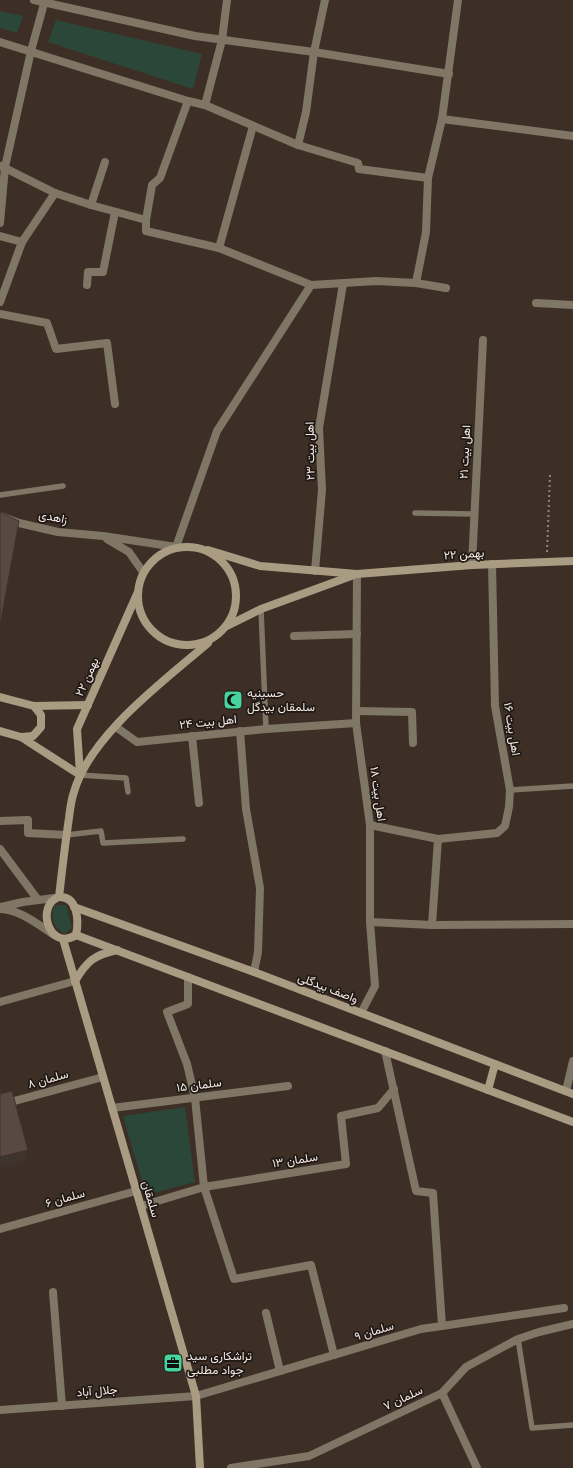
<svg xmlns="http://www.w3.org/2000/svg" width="573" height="1468" viewBox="0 0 573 1468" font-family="Montserrat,Vazirmatn,sans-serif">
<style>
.green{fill:#2b4739}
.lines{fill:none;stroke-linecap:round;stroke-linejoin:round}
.path{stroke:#90847d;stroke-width:2;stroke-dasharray:2 3;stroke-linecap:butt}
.lane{stroke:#7f7666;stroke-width:5.5}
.street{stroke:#7f7666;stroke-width:8}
.secondary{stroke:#aa9c83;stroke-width:8}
.shaded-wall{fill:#3f332e}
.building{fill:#5a4942;stroke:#3f332e}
.labels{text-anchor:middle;stroke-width:3.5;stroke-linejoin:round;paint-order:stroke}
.street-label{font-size:12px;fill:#f4eae4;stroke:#1f1814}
.poi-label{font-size:12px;fill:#f4eae4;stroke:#1f1814;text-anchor:start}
</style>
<rect width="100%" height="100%" fill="#3d2f26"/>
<g class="green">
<polygon points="0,11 23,16 17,33 0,28"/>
<polygon points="56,20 202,54 193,89 48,42"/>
<path d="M59,905H66L72,928L64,934C53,925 51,920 54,906Z"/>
<polygon points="185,1107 195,1182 146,1195 123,1116"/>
</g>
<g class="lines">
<polyline class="path" points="547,552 550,475"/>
<g class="lane">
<polyline points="0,495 63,486"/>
<polyline points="415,513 474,514"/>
<polyline points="261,609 266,729"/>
<polyline points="80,775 126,778 128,792"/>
<polyline points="510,790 573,786"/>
<polyline points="66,835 101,831 103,843 183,839"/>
<polyline points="518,1339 532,1428 573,1425"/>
</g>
<g class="street">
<polyline points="34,0 195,36 314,52 449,74"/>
<polyline points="0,42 188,101 205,105 298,145 306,112 314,52 325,0"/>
<polyline points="205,105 222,40 227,0"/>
<polyline points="442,119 573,136"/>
<polyline points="298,145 358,163 359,169 428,178"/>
<polyline points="55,193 91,205 146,220 152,185 160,178 188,101"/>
<polyline points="91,205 105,162"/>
<polyline points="146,220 146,231 219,248 311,285 376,281 416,283 446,288"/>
<polyline points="0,223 5,167 31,51 45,0"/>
<polyline points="0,236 22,242"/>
<polyline points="219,248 253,126"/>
<polyline points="416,283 426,232 428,178 442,119 458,0"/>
<polyline points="87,285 88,272 103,272 115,212"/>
<polyline points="0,302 22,242 55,193 1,166"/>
<polyline points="536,303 573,305"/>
<polyline points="0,314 47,323 56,349 107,343 115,404"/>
<polyline points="0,516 19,523 58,532 103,536 176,547 217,431 311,285"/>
<polyline points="107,539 129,552 143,572"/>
<polyline points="472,565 483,340"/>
<polyline points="315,571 322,490 319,428 343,284"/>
<polyline points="357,574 356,723 370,825 370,922 375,986 361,1013"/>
<polyline points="294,636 357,634"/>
<polyline points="356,711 412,712 413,743"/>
<polyline points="116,727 137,742 266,729 356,723"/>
<polyline points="240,731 246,809 260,888 258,952 254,972"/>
<polyline points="192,736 199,803"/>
<polyline points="0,821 28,820 28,833 66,835"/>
<polyline points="438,839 497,833 505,826 509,807 510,790 495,706 492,564"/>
<polyline points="0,849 38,900"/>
<polyline points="1,907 23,902 54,898"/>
<path d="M0,909C21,910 37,924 54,935"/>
<polyline points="370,922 432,925 438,839 370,825"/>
<polyline points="432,925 573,924"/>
<polyline points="188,977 188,1004 167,1012 187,1064 195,1098 204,1187 234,1279 311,1265 334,1355"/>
<polyline points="0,1002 75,981"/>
<polyline points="385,1051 416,1191 433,1193 442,1326"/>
<polyline points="566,1091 573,1061"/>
<polyline points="0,1105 103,1077"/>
<polyline points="112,1108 288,1086"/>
<polyline points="141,1206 204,1187 346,1164 341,1116 378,1108 394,1089"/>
<polyline points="0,1229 136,1191"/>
<polyline points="53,1292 62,1406"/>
<polyline points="266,1313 280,1371"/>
<polyline points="442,1393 477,1468"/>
<polyline points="0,1410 196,1396 421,1329 564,1308"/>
<polyline points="231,1468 309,1456 442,1393 466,1367 518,1339 539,1332 573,1324"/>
</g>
<g class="secondary">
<circle cx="187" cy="596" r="49"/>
<polyline points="208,550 260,566 357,574 472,565 573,561"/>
<polyline points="227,626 261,609 354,575"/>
<polyline points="0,697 34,706 88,705"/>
<polyline points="0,731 21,737 80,775"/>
<polyline points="21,737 33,736 41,727 41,715 34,706"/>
<polyline points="80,774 77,729 138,592"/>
<path d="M59,897C62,871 65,844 69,818C70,810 71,800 74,792C90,735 164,681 208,643"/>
<path d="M59,897C78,896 79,921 76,935C49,952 35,905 59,897Z"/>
<polyline points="74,907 254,972 573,1094"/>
<polyline points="76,935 573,1122"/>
<polyline points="63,939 196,1396 200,1468"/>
<path d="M75,981C87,961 94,955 117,950"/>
<polyline points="488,1090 495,1064"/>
</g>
</g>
<polygon class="shaded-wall" points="28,1150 24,1162 0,1168 0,1157"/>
<g class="building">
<polygon points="0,512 19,521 0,625"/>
<polygon points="12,1091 28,1150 0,1157 0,1094"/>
</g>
<defs>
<g id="mosque-square" transform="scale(1)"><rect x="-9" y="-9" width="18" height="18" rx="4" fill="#47d49e" stroke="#1f1814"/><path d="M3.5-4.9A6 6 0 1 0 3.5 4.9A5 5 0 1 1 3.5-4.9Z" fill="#111"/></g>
<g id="office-square" transform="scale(1)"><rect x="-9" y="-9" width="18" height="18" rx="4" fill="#47d49e" stroke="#1f1814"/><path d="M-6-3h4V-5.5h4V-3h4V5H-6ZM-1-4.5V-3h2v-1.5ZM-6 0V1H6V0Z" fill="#111"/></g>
</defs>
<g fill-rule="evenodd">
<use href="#mosque-square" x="233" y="700"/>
<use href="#office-square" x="173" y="1363"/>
</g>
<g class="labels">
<g class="street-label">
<text transform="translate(310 451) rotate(-91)" y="4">اهل بیت ۲۳</text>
<text transform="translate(465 452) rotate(-87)" y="4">اهل بیت ۲۱</text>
<text transform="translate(53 517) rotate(11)" y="4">زاهدی</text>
<text transform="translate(464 554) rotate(-4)" y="4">۲۲ بهمن</text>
<text transform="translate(87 677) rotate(-66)" y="4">۲۲ بهمن</text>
<text transform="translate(208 722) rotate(-6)" y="4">اهل بیت ۲۴</text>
<text transform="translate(512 729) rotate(81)" y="4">اهل بیت ۱۶</text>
<text transform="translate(378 794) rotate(82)" y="4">اهل بیت ۱۸</text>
<text transform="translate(328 988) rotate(21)" y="4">واصف بیدگلی</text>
<text transform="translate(48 1079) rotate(-16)" y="4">سلمان ۸</text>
<text transform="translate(199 1085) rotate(-7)" y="4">سلمان ۱۵</text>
<text transform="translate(295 1160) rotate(-9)" y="4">سلمان ۱۳</text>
<text transform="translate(65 1198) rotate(-16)" y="4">سلمان ۶</text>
<text transform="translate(151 1199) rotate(74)" y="4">سلمقان</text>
<text transform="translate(374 1331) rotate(-17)" y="4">سلمان ۹</text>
<text transform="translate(97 1391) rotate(-4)" y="4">جلال آباد</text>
<text transform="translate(403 1398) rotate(-25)" y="4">سلمان ۷</text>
</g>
<g class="poi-label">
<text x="247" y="697">حسینیه<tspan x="247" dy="14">سلمقان بیدگل</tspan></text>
<text x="187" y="1360">تراشکاری سید<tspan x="187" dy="14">جواد مطلبی</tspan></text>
</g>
</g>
</svg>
